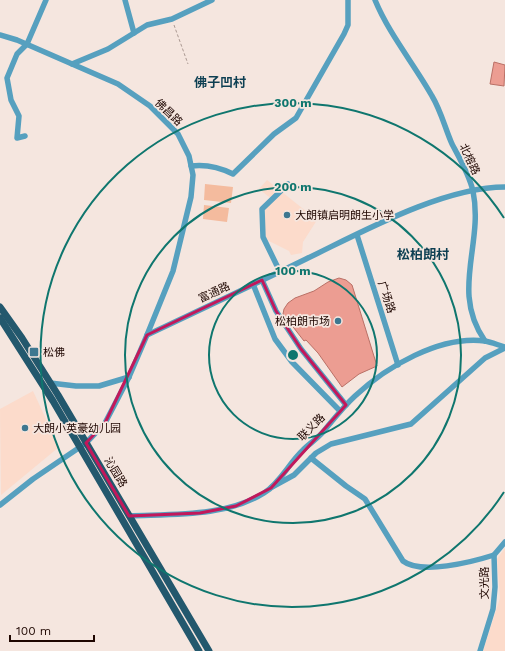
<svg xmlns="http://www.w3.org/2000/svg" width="505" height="651" viewBox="0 0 505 651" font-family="'Work Sans','Noto Sans SC',sans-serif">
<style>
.built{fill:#fcdbcb}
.green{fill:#f4bb9e}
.building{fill:#ec9d92;stroke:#ba7066}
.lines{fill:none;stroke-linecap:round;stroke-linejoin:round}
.path{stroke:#ab9992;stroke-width:1;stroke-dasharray:3 2;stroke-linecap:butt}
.minor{stroke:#56a0bf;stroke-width:5.5}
.major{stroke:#23586d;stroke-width:7}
.marked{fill:none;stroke:#c2185b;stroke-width:3;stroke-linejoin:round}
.ring{fill:none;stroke:#0f766e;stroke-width:2}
.poi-dot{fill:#3d7790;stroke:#f5e6df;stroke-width:1.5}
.labels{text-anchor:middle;stroke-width:3.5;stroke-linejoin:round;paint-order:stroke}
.street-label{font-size:11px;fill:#1e0600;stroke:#f5e6df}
.poi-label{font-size:11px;fill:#1e0600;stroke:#f5e6df;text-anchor:start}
.quarter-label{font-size:13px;font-weight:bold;fill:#0d3f52;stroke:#f5e6df}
.centre{fill:#0f766e;stroke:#f5e6df;stroke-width:2}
.ring-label{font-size:12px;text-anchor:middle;font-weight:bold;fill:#0f766e;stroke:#f5e6df;stroke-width:3.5;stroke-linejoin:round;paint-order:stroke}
</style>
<rect width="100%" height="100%" fill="#f5e6df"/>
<g class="built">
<polygon points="267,180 317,220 303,242 302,253 291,255 289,251 269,241 264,234 265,209 273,200 259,189"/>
<polygon points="33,391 59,447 1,495 0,409"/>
<polygon points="505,548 505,651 483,651 500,598 497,559"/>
</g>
<g class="green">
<polygon points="205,184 233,187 231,203 204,200"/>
<polygon points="204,205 229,208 227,222 203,219"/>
</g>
<g class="building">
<polygon points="494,62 505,65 504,86 490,84"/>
<polygon points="339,278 346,280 352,285 377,366 359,374 342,387 318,353 306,340 304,341 283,314 284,309 288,303 295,298 314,291 328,282"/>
</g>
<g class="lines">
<polyline class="path" points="174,25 188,64"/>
<g class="minor">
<polyline points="125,0 134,33"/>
<path d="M375,0C389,34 414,64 432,96C441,111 445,128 452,144C460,159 469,174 473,191C484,245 450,291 485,341"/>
<polyline points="0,35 17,40 118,84 150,106 178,134 189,156 193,175 191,197 173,271 147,335"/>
<polyline points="72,64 108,49 147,25 172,19 212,0"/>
<polyline points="25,136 17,138 19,116 11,100 7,78 17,54 27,44 46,0"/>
<path d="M191,166C207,164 219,167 233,174L274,134L296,118L344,34L348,25V0"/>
<polyline points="357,235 398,365"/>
<polyline points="280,272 263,237 262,209 288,184"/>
<polyline points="262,280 276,311 301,349 346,405"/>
<polyline points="253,284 275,339 292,362 340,411"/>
<polyline points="50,383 76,386 99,386 129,377"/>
<path d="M311,458L346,486L365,499L403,561C421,575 472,562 494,555"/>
<polyline points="272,487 294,475 316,453 331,444 411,424 485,358 505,348"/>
<path d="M0,505L33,479L86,443L105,423L129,377L147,335C200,310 253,285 306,259C362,232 443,187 505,187"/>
<path d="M129,516C173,514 226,517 264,493C280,483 289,463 303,450C309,444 317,439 323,432C333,420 343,407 355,396C386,367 440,335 485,341C491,342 498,345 505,347"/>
<polyline points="480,651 493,609 495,587 494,555 505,542"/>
</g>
<g class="major">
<polyline points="0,307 22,338 58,395 209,651"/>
<polyline points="0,318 53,401 199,651"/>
</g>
</g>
<path class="marked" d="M262,280L276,311L301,349L346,405L271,488L236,506L200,513L129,516L86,443L105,423L147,335Z"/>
<g class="ring">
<circle cx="293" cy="355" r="84"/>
<circle cx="293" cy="355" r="168"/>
<path d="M504 492A252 252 0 1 1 504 218"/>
</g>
<g class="poi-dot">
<circle cx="287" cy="215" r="4"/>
<circle cx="338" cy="321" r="4"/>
<rect x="29" y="347" width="10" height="10" rx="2"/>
<circle cx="25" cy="428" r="4"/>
</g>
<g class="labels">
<g class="street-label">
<text transform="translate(169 112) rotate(44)" y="4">佛昌路</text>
<text transform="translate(470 159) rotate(65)" y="4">北榕路</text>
<text transform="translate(214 292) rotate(-25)" y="4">富通路</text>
<text transform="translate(387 297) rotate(72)" y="4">广场路</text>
<text transform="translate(311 427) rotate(-45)" y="4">联义路</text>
<text transform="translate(116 472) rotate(59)" y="4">沁园路</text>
<text transform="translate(484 583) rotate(-90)" y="4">文光路</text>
</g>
<g class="poi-label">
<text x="295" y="219">大朗镇启明朗生小学</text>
<text x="330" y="325" text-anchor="end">松柏朗市场</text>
<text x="43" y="356">松佛</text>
<text x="33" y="432">大朗小英豪幼儿园</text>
</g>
<g class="quarter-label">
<text x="220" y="87">佛子凹村</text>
<text x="423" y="259">松柏朗村</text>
</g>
</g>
<circle cx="293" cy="355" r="6" class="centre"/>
<g class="ring-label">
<text x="293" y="107">300 m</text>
<text x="293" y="191">200 m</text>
<text x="293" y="275">100 m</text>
</g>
<path d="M10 635v6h84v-6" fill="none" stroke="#1e0600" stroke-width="2"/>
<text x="16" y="635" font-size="12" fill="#1e0600" stroke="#f5e6df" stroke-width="3" paint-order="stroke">100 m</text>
</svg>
